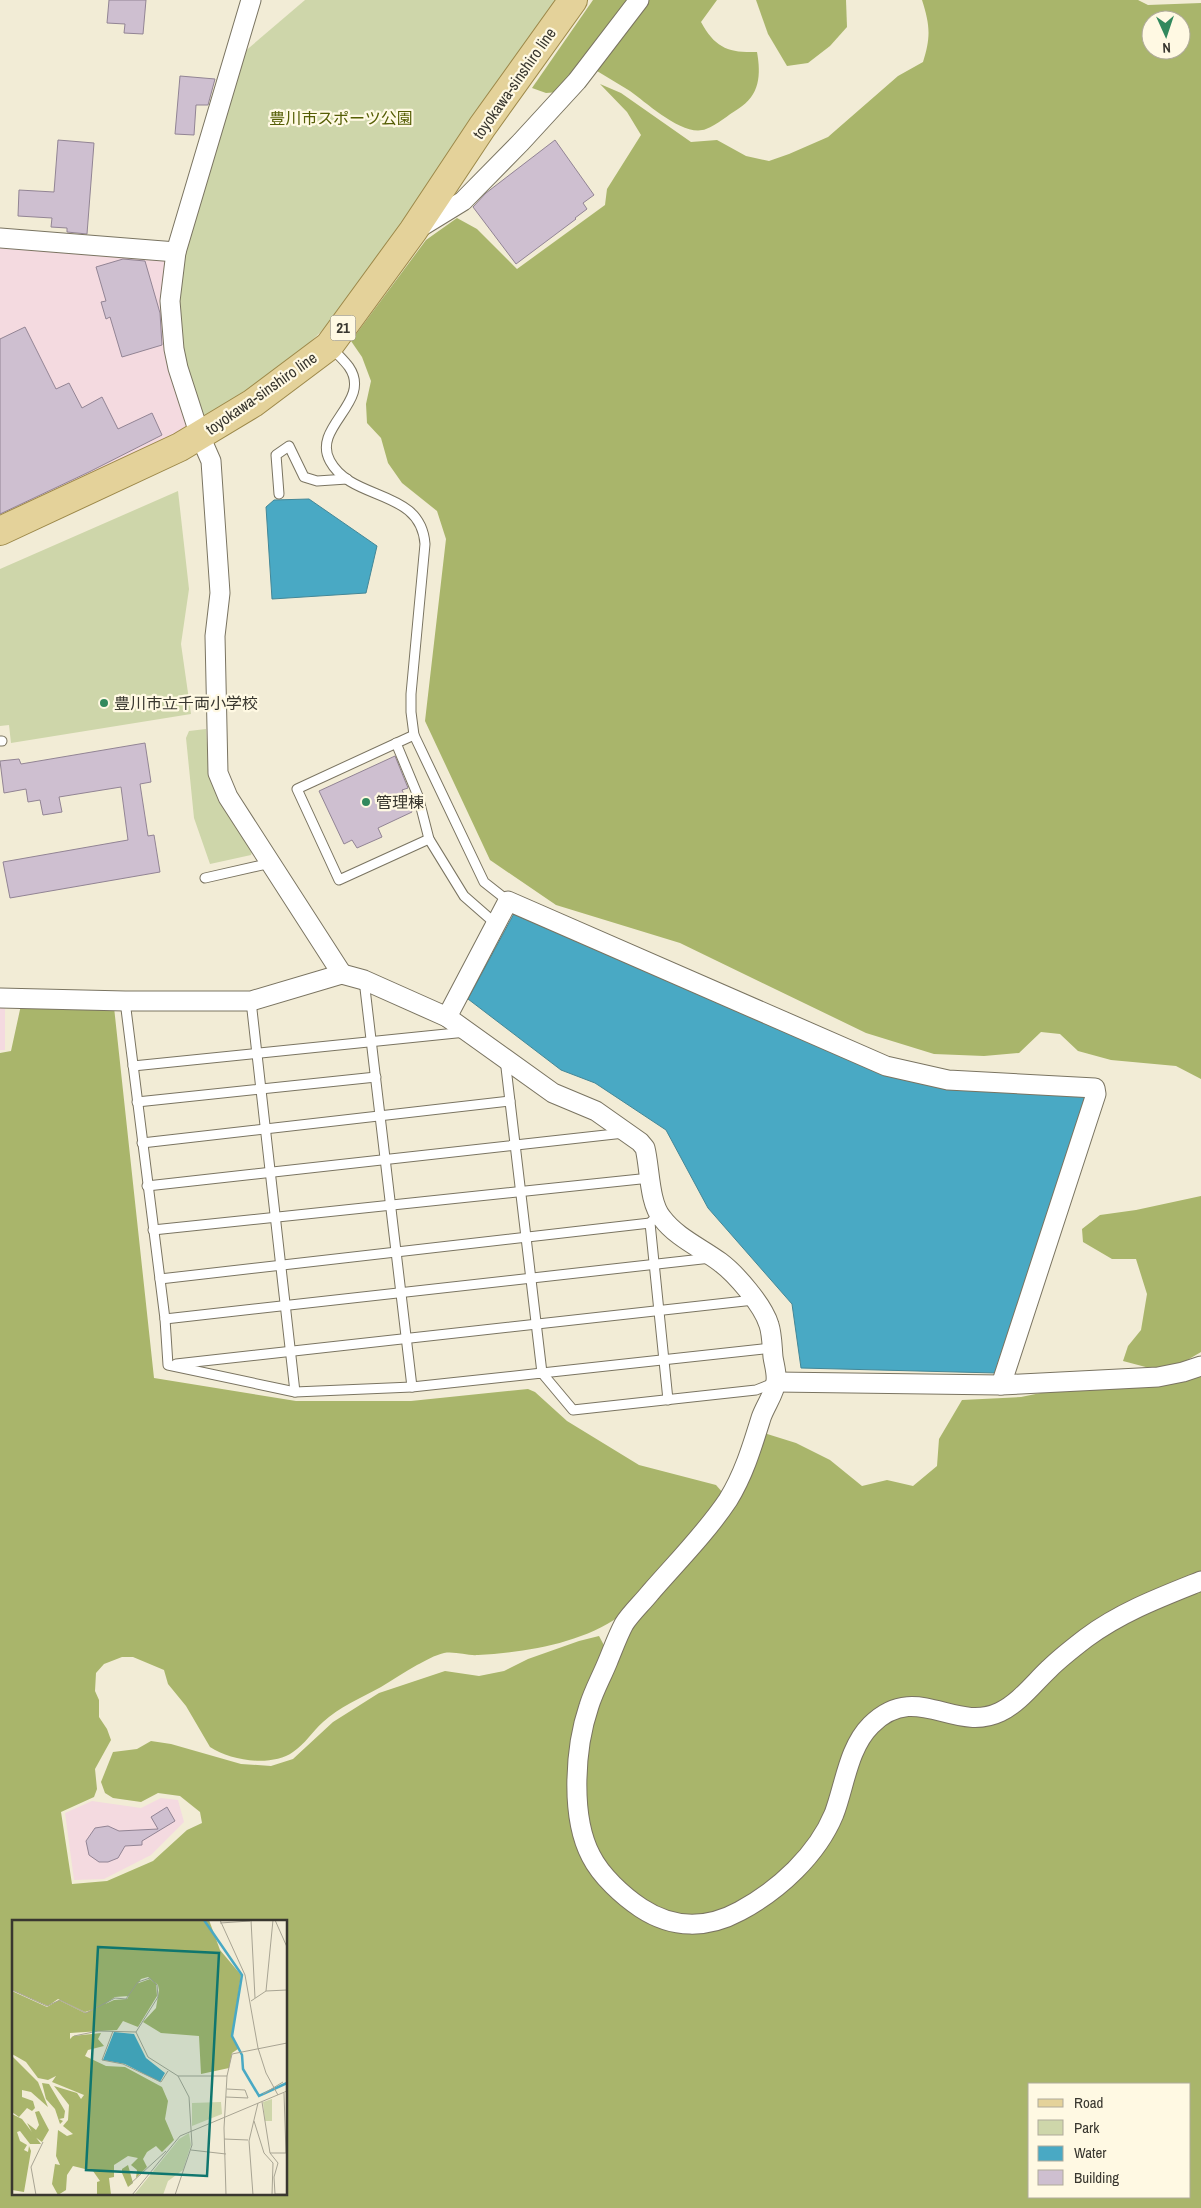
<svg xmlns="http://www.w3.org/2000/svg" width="1201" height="2208" viewBox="0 0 1201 2208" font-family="'Archivo Narrow','Noto Sans JP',sans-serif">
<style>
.industrial{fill:#f4dae0}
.green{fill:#ced6aa}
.forest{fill:#a9b56b;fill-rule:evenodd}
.water{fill:#49a9c4;stroke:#448797}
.building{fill:#cebfd0;stroke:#928494}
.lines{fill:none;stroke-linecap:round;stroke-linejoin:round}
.service-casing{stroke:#7a7461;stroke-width:11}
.minor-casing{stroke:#7a7461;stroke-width:21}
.primary-casing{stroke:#9c8849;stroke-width:30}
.service{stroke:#fff;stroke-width:9}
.minor{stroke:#fff;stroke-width:19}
.primary{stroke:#e4d29a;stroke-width:28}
.poi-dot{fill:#32895d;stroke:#fff9e3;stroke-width:2}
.labels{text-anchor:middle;stroke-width:4.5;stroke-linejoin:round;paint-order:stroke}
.shield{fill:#fff9e3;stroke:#747165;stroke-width:1}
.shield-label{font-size:15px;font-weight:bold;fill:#39372f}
.street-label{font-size:16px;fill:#39372f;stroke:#fff9e3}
.park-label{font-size:16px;fill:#555e05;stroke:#fff9e3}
.poi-label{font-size:16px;fill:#39372f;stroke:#fff9e3;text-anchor:start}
.inset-river{fill:none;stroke:#49a9c4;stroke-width:2.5}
.inset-road{fill:none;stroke:#a8a493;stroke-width:1}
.view{fill:#0f766e;fill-opacity:0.15;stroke:#0f766e;stroke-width:2.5}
.inset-edge{fill:none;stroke:#39372f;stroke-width:2.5}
</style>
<rect width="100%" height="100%" fill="#f2ecd6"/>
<g class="industrial">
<polygon points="0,241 170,255 189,429 0,519"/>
<rect x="0" y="1005" width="5" height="45"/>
<polygon points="161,1798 178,1800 184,1822 151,1855 104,1879 74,1880 65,1813 92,1801 141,1808"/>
</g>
<g class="green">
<polygon points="305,0 562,0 347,306 295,357 204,424 180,350 176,302 181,260 243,53"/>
<polygon points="178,491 189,589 181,644 191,714 11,743 9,725 0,726 0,569"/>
<polygon points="206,729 209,775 220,802 252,852 251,855 210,864 194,818 186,738 189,731"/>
</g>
<g class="forest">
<polygon points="593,0 631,0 559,92 546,93 532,88"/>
<path d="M644,0H717L701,22C715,48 729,53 757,52C761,75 760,95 738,109C728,115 717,125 706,129C684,138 647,103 630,91C619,84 608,78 597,71L596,59Z"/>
<polygon points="756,0 846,0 847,27 830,46 808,63 787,66 768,34"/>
<path d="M922,0H1138L1148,5L1201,3V1079L1176,1066L1111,1060L1078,1051L1060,1034L1041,1032L1019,1053L984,1056L934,1054L866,1033L680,943L556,905L490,860L425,721L446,539L437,511L402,483L388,463L381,438L367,423L366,404L371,381L362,357L351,341L426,240L457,218L477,229L517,269L605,205L607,189L641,135L627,112L600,84L621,93L691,142L717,140L746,156L769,161L789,154L828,137L898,76L923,62C931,37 930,25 922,0ZM1151,20H1181V50H1151Z"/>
<path d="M21,1005L114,1007L154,1378L296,1401H411L528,1389L535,1392L567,1421L639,1465L716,1485L723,1493L709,1514L620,1616C580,1644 526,1652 478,1655C468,1656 455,1651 444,1653C435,1655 425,1661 417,1665C404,1672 393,1680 381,1687C361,1698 339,1707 323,1722C312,1732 305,1744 293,1752C272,1767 231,1761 210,1747L186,1706L168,1684L164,1670L133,1657H122L104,1664L96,1673L95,1691L99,1700V1717L107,1729L111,1740L95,1769L97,1789L94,1797L61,1812L72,1884L107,1881L153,1861L187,1830L202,1823L200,1812L180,1796L158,1793L141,1802L113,1798L105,1793L101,1782L113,1752L137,1749L151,1741L171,1744L241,1764L271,1766L293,1759L333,1722L379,1693L445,1671L479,1676L504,1671L528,1659L579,1641L599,1636L606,1649L582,1709L586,1863L691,1931L791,1883L867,1739L900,1713L972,1725L1096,1639L1201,1586V2208H0V1053L11,1051ZM14,1922H286V2194H14ZM1030,2084H1190V2197H1030Z"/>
<polygon points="1201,1196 1201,1352 1184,1362 1157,1370 1123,1361 1128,1346 1141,1330 1147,1294 1136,1259 1112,1259 1083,1242 1082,1229 1100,1215 1136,1210"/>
<polygon points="1201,1374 1201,1572 989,1709 881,1708 816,1836 783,1873 723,1912 683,1917 655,1909 637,1897 597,1854 584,1815 585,1754 594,1709 627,1634 764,1433 796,1443 830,1460 862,1486 887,1480 913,1486 937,1466 939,1439 962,1400 1021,1397 1070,1387 1167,1385"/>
</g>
<g class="water">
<polygon points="309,499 377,546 366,593 272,599 266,507 274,500"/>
<polygon points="517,908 869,1067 1089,1093 996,1373 801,1368 792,1304 708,1208 666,1130 595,1083 561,1070 468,999"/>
</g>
<g class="building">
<polygon points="109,0 146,0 143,34 124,33 125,24 107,23"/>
<polygon points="180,76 215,79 208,105 196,105 194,135 175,134"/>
<polygon points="58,140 94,143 87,234 67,232 67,228 51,227 52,218 18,216 19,190 54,192"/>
<polygon points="555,140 594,195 583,203 587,209 575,218 576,219 516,264 473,207 486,193"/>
<polygon points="123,259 145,261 160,313 162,345 122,357 110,317 106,319 101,302 106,301 96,267"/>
<polygon points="25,327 56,389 69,383 82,408 102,397 118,429 152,413 162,435 89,472 0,514 0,339"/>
<polygon points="145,743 151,782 140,784 148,836 154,835 160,872 10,898 3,862 128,840 121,787 59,797 62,812 43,815 40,800 28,802 26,789 4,793 0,761 19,759 21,764"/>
<polygon points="395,756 408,788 402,790 412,812 378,828 382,837 357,848 352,840 344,844 319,791"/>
<polygon points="167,1807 175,1821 142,1841 142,1845 125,1846 118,1858 108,1862 99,1862 89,1855 86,1841 95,1828 108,1826 119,1831 158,1829 151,1817"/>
</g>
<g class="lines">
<g class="service-casing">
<g id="service">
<path d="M331,347C337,354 344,360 349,367C373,402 311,427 330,461C352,502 421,488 425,544L411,694V712L414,735L484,882L508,901"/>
<polyline points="279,494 276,455 289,446 304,477 317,481 347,479"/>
<polyline points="414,735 297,789 339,880 429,839"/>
<polyline points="0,741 2,741"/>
<polyline points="396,743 418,796 429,839 464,896 496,924"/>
<polyline points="205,878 271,863"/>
<polyline points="364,980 412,1387"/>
<polyline points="125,1001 165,1319 168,1365 295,1392 412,1387 542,1373 573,1410 756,1390 776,1382"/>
<polyline points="251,1001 295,1392"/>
<polyline points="505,1059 542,1373 772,1348"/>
<polyline points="133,1066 466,1032"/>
<polyline points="137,1102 376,1077"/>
<polyline points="142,1143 510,1101"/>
<polyline points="147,1186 624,1133"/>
<polyline points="653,1220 650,1223 668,1400"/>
<polyline points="153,1230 650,1178"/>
<polyline points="160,1279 650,1223"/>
<polyline points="165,1319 711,1258"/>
<polyline points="176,1364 754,1300"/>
</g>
</g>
<g class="minor-casing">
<g id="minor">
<polyline points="251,0 176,252 170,301 174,349 178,368 200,436 211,461 220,593 215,636 218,773 228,797 342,974"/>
<polyline points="419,228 463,201 521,142 577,81 639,0"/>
<polyline points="0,238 176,252"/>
<path d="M0,998L125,1001H251L342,974L364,980L447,1017L553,1093L596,1111L640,1142L645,1148C650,1168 649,1203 662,1218C676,1237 701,1248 720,1262C736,1274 763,1305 769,1325C772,1334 772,1346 773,1357C774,1364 777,1373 776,1381C775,1393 765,1406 761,1418C752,1447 744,1474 728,1500C706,1533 676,1563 650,1593C642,1603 631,1613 624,1624C618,1635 613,1649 608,1661C602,1676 594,1690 589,1706C575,1747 570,1816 591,1856C601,1876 623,1896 641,1908C673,1929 707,1929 740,1911C779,1890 817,1855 834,1814C845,1785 848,1748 871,1725C916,1680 954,1734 1000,1712C1019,1703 1034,1683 1049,1669C1060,1658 1073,1648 1086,1638C1121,1612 1161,1597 1201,1581"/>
<polyline points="447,1017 508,901 886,1066 948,1080 1095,1088 1096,1094 1001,1385"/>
<polyline points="776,1382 1001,1385 1158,1377 1183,1372 1201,1366"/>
</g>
</g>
<g class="primary-casing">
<polyline id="primary" points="0,531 180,447 253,403 329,346 413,231 482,127 573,0"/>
</g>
<use href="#service" class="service"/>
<use href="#minor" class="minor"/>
<use href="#primary" class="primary"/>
</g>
<g class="poi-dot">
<circle cx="104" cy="703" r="5"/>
<circle cx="366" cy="802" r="5"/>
</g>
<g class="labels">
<rect class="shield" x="330.5" y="315.5" width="25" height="25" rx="4"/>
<g class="shield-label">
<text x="343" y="333">21</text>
</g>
<g class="street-label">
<text transform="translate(514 83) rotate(-55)" y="6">toyokawa-sinshiro line</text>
<text transform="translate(261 393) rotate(-35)" y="6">toyokawa-sinshiro line</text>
</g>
<g class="park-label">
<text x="341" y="124">豊川市スポーツ公園</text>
</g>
<g class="poi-label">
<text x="114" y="709">豊川市立千両小学校</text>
<text x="376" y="808">管理棟</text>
</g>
</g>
<g transform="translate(12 1920)">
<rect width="275" height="275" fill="#f2ecd6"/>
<path d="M260,179V201H253L251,182ZM209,182L210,194L180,206V183ZM177,213L179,225L171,250L156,261L151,275H122L167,219Z" fill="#ced6aa"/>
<path d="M0,0H197L208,30L229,55L220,116L226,129L220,133L217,148L189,154L187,116L149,113L131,102L144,88L147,70L146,65L136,57L129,59L117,76L103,77L89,87L73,92L46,79L36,86L0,70ZM138,59L144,64L145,76L126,107L111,101L105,110L58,113V119L61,116L89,113L86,119L92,126L76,130L73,136L94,146L113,147L150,167L156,181L153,199L162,220L150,232L144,226L135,232L131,239L135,247L124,258L125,250L119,245L126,238L116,236L102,245V257L97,258L99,275H85V262L88,261L81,251L61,246L55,255L54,270L46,275L40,264L43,244L48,245L44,236L46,210L55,216L61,214L51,206L56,200L57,185L42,166L65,173L69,179L72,175L40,162L44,156L36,160L26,158L14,142L0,134V71L35,87L47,80L73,93L102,80L115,79L124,64ZM0,136L26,162L36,187L19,172L10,170V177L21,181L23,188L20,191L15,188L7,197L0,192ZM30,163L37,164L53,191L52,198L47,199L51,201L48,204L43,189L34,179ZM27,191L37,210L30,222L22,216L15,203L24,210L27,205L23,192ZM0,194L10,199L29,224H18L8,211L5,212L8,221L15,225L12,230L16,232L17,226L19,231L12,272L0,270ZM116,245L121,263L116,267L110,253V249Z" fill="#a9b56b"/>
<path d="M102,112L122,114L134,138L153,153L148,162L113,144L91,140Z" fill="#49a9c4"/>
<path class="inset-river" d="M192,0L230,55L220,116L230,135L231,149L247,176L275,163"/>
<path class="inset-road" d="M208,0L233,55L246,128L254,153L266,175M239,0L243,78M263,0L275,27M208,3L238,1M0,70L35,86L48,80L74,93L103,78L114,79L126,62L138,58L145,65L146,77L124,112L136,137L166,156H215M254,71L261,0M239,81L254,71L275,70M101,111L90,140L111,144L149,162L156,151M62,116L86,111L124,112M272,173L274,233M251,174L271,162M214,177L236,178L233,170L215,169M250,182L258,233L266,243L262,257L263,274H275M242,201L252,233L261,243L260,275M212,219L236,220M179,230L214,234M258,233H275M118,264L154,231M24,275L19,247L31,222M120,275L168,216L275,171M163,275L180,225L177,177L166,156M214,275L212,208L215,156L220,134L275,123M241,275L237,221L246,183"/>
<path class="view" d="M86,27L207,33L195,256L74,250Z"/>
<rect width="275" height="275" class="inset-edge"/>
</g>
<rect x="1028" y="2083" width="162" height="115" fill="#fff9e3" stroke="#b0ab9b"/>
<rect x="1038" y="2099" width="25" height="8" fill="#e4d29a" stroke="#b0ab9b"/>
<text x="1074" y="2108" font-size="15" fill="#39372f">Road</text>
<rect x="1038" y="2120" width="25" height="15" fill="#ced6aa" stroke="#b0ab9b"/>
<text x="1074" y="2133" font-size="15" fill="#39372f">Park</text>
<rect x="1038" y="2146" width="25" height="15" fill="#49a9c4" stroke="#b0ab9b"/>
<text x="1074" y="2158" font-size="15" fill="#39372f">Water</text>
<rect x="1038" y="2170" width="25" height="15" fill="#cebfd0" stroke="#b0ab9b"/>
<text x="1074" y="2183" font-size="15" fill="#39372f">Building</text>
<g transform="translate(1166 35) rotate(177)"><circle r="24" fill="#fff9e3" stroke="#b0ab9b"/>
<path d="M0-4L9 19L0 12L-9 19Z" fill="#32895d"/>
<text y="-8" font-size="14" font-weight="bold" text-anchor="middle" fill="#39372f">N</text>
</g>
</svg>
